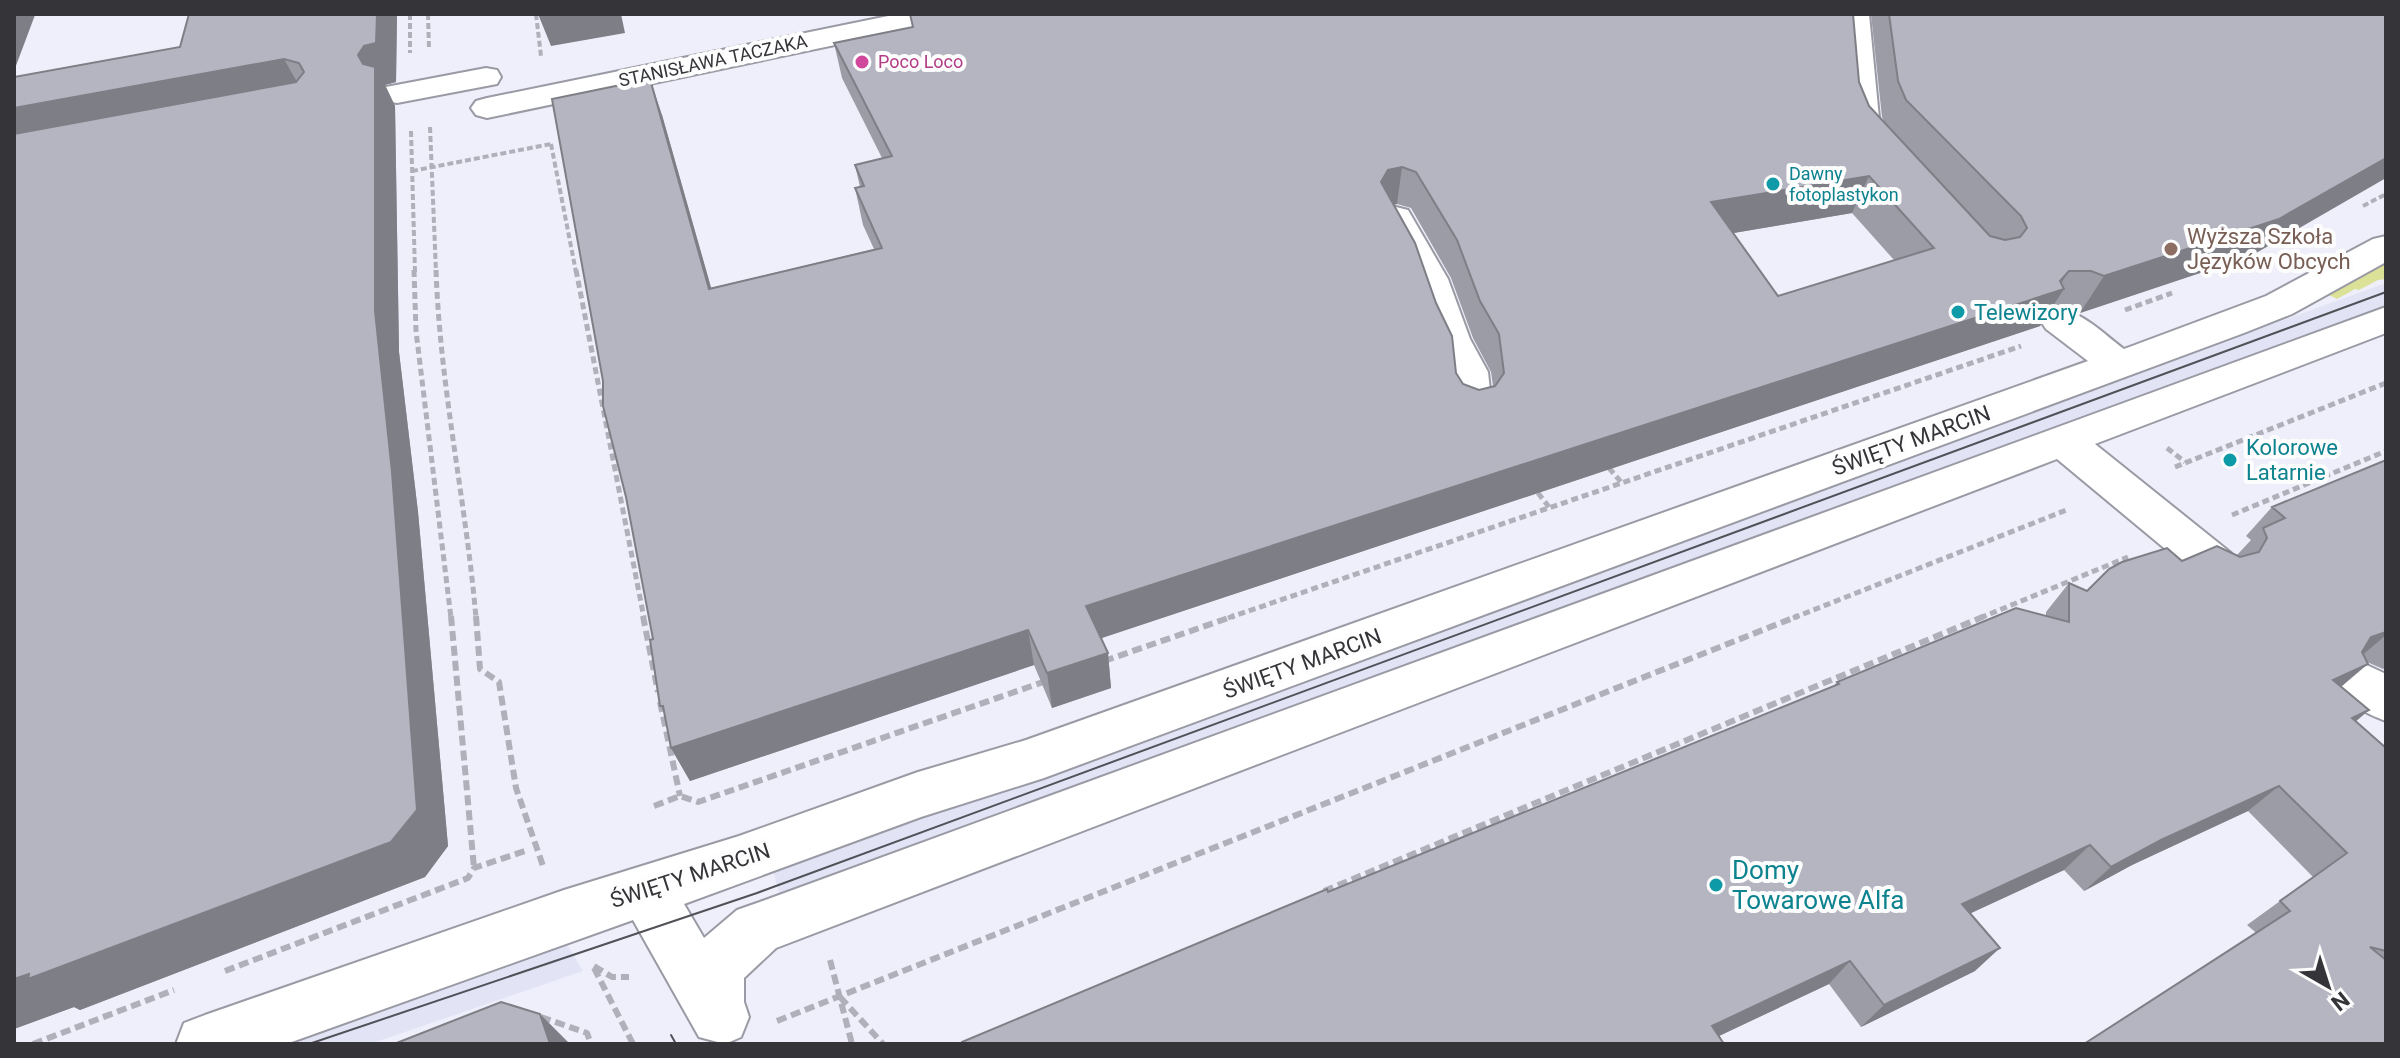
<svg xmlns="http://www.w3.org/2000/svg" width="2400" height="1058" viewBox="0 0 2400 1058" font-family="Roboto,sans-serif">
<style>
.built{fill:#e3e3f6}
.green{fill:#dbe197}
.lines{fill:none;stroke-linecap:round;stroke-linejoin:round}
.street-casing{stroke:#999aa4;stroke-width:4}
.path-far2{stroke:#afb0b9;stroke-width:4;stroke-dasharray:6 3;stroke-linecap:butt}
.path-far1{stroke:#afb0b9;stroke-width:5;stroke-dasharray:7 4;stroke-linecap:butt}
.path{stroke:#afb0b9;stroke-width:6;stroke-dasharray:10 5;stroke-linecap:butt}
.street{fill:#fff;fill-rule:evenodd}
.tram{stroke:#515258;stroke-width:2}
.wall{fill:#9b9ca5;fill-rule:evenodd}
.shaded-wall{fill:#7e7f86}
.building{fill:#b4b5c0;stroke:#7e7f86;stroke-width:2;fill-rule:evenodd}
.hotel-dot{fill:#d1479c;stroke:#fdfdfd;stroke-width:3}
.culture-dot{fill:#0f9aa8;stroke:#fdfdfd;stroke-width:3}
.education-dot{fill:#8d6e63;stroke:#fdfdfd;stroke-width:3}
.labels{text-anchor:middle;stroke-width:8;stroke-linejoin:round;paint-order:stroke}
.far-street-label{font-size:18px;fill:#343439;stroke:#fdfdfd}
.far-hotel-label{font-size:18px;fill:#b23c85;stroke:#fdfdfd;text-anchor:start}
.far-culture-label{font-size:18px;fill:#0d838f;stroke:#fdfdfd;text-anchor:start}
.education-label{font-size:22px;fill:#785e54;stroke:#fdfdfd;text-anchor:start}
.culture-label{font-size:22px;fill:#0d838f;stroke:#fdfdfd;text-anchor:start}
.street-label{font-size:22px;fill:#343439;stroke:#fdfdfd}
.near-culture-label{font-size:26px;fill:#0d838f;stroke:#fdfdfd;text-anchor:start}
</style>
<rect width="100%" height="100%" fill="#eeeffa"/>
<g class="built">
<polygon points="2386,283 2386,309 782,903 772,867"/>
<polygon points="562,936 583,971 370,1044 252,1044"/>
</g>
<polygon class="green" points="2386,262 2386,279 2378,280 2359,290 2355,289 2337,299 2327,294"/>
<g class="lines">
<g class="street-casing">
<g id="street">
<polygon points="898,14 955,14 950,20 940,23 487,118 476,115 471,108 476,101 487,98"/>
<polygon points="1839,14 1869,14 1879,118 1889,141 1885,148 1873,151 1861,148 1847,118"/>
<polygon points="486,68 497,70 501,77 497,84 397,103 386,101 381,94 386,87"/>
<polygon points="1396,207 1408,210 1448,279 1470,339 1488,372 1492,410 1486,420 1472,424 1458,420 1452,410 1448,372 1432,339 1412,279 1379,217 1384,210"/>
<path d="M2386,236V262L2292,314L2244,333L1044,778L921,817L684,904L704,938L737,910L757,903L2386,307V333L2095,444L2231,553L2238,565L2231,577L2215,582L2199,577L2057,459L776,948L744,978V1002L749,1017L741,1037L725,1044L699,1037L633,920L286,1044H176L184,1023L205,1015L564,890L739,836L918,772L1026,740L2088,361L2046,329L2040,320L2046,311C2075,303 2101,332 2124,349L2266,296L2373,239Z"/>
<path d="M2358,661L2386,674V721C2364,713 2344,702 2334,681L2341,667Z"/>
</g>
</g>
<g class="path-far2">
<polyline points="410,14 410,53"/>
<polyline points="428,14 429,49"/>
<polyline points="536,14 541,56"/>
<polyline points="430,127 436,272"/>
<polyline points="411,131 415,272"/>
<polyline points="551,144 576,272"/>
<polyline points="412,171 551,144"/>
<polyline points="2363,206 2386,194"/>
<polyline points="2246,266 2265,256"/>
</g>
<g class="path-far1">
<polyline points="414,270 416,331 451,618"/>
<path d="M436,270C440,387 466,502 476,618"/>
<polyline points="576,270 644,618"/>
<polyline points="2125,310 2172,293"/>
<polyline points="2167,448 2185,462"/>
<polyline points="2175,467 2386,383"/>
<polyline points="1609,468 1621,482"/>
<polyline points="1538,493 1549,507"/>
<polyline points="2232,515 2386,451"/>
<polyline points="1228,618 2021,346"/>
<polyline points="1793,618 2069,509"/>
<polyline points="1980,618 2128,557"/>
</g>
<g class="path">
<polyline points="451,616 474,868"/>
<polyline points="476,616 480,669 499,682 516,788 543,866"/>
<polyline points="643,616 658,692"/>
<polyline points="1104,661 1234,616"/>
<polyline points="660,702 680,796"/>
<polyline points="654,806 680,796 698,802 1046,681"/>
<polyline points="1324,891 1985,616"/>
<polyline points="830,960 852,1044"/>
<polyline points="594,966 612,977 629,977"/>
<polyline points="594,968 633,1044"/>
<polyline points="225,971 468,878 474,868 525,851"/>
<polyline points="840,997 883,1044"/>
<polyline points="541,1017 587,1033 591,1044"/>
<polyline points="777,1021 1798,616"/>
<polyline points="33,1044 174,990"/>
</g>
<use href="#street" class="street"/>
<g class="tram">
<polyline points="671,1035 676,1044"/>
<polyline points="309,1044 757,893 2386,292"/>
</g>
</g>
<g class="wall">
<polygon points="189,14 397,14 396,82 385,85 395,106 399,352 418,512 448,846 425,877 80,1010 74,1007 14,1029 14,77 180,47"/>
<path d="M1871,14H2386L2251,256L2080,313L2068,308H2052L2040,326L1101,638L1108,653L1111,688L1052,708L1034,665L690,781L671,748L664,713L660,706L653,639L662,115L711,288L874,249L863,225L855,188L860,187L855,165L882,158L842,78L834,43L912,27L1859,82L1869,106L1884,122L1882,117ZM1397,204L1411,208L1451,278L1473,338L1491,372L1493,386L1479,390L1463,384L1456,373L1394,205ZM1852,213L1894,260L1778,296L1733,233Z"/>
<polygon points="2386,460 2386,668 2383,669 2367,662 2341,687 2369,710 2355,722 2386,748 2386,1044 2247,925 2313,877 2248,811 2132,865 2084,891 2064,870 1970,913 1975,971 1861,1027 1829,984 1719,1036 1328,892 1834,686 1837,682 2046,616 2046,612 2069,583 2087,591 2182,561 2237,555 2251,540 2246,536 2272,507"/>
</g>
<g class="shaded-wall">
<polygon points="14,14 40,14 35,15 14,71"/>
<polygon points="377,14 397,14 396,82 385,85 395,106 399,352 418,512 448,846 425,877 80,1010 74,1007 14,1029 14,979 375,311 358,55"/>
<polygon points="538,14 621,14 625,33 551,46"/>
<polygon points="284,59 306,98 14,153 14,108"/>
<polygon points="650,79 662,115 722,326 709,289"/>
<polygon points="2386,158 2386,178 2251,256 2080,313 2104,276"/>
<polygon points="1402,167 1397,204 1383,207 1381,182 1388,170"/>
<polygon points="1869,176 1852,213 1698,239 1711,202"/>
<polygon points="2069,271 2056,291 2064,289 2040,326 1090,642 1086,606 2060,281"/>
<polygon points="1028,630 1034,665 690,781 671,748"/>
<polygon points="2386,632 2386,635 2359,658 2371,637"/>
<polygon points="1108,653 1111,688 1052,708 1047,673"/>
<polygon points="2368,664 2336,691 2333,680"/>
<polygon points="2369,710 2337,737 2352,718"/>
<polygon points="2279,786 2248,811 2132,865 2084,891 2111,867 2161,840"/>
<polygon points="2090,845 2064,870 1939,928 1962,904"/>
<polygon points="2000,948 1975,971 1861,1027 1884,1005"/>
<polygon points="1850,961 1829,984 1702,1044 1712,1026"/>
<polygon points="540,1014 570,1044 550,1044"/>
</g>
<g class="building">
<polygon points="189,14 377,14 376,43 364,46 358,55 363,64 375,67 375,311 392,472 417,810 391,842 28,979 29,974 14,979 14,134 296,82 304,72 299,63 284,59 14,108 14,77 180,47"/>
<path d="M910,14H1853L1859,82L1869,106L1990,236L2005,240L2020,237L2027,228L2021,216L1906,100L1898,81L1889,14H2386V158L2279,219L2104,276L2091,271H2069L2060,281L2064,289L1086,606L1108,653L1047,673L1028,630L671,748L663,706H660L650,640L653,639L626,497L603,406V381L552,99L650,79L709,289L882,248L855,188L864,186L855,165L892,156L834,43L913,27ZM1402,167L1416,172L1457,240L1480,301L1499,334L1504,373L1495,386L1479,390L1463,384L1456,373L1452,336L1436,303L1415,243L1381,182L1388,170ZM1869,176L1934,248L1778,296L1711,202Z"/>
<polygon points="2386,460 2386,632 2371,637 2362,652 2368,664 2333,680 2369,710 2352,718 2386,748 2386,951 2370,947 2386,960 2386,1044 2084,1044 2290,911 2280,901 2347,853 2279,786 2161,840 2111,867 2090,845 1962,904 2000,948 1884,1005 1850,961 1712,1026 1724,1044 962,1044 962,1042 1327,889 1328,892 1839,684 1837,682 2016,608 2069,622 2069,583 2087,591 2109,569 2122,562 2167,548 2182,561 2217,546 2240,557 2259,552 2267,538 2263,528 2285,518 2272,507"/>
<polygon points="501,1002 540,1014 550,1044 394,1044"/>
</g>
<circle class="hotel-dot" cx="862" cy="62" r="8"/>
<g class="culture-dot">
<circle cx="1773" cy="184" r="8"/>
<circle cx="1958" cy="312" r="8"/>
<circle cx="2230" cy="460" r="8"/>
<circle cx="1716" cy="885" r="8"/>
</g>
<circle class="education-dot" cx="2171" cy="249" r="8"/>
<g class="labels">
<g class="far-street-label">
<text transform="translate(713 61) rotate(-12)" y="6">STANISŁAWA TACZAKA</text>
</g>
<g class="far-hotel-label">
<text x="878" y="68">Poco Loco</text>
</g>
<g class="far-culture-label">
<text x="1789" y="180">Dawny<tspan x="1789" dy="21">fotoplastykon</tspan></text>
</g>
<g class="education-label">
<text x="2187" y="244">Wyższa Szkoła<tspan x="2187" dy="25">Języków Obcych</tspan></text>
</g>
<g class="culture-label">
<text x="1974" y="320">Telewizory</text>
<text x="2246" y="455">Kolorowe<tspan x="2246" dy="25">Latarnie</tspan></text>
</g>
<g class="street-label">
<text transform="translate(1911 440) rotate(-20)" y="8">ŚWIĘTY MARCIN</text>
<text transform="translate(1302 663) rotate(-20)" y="8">ŚWIĘTY MARCIN</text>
<text transform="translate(690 875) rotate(-18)" y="8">ŚWIĘTY MARCIN</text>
</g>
<g class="near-culture-label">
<text x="1732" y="879">Domy<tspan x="1732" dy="30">Towarowe Alfa</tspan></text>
</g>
</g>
<rect width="2400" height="1058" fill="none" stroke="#343439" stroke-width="32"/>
<g transform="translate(2328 986) rotate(141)" stroke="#fdfdfd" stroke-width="6" paint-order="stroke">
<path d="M0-6L14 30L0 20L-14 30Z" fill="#343439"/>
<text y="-12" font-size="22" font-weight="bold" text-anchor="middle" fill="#343439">N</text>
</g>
</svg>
